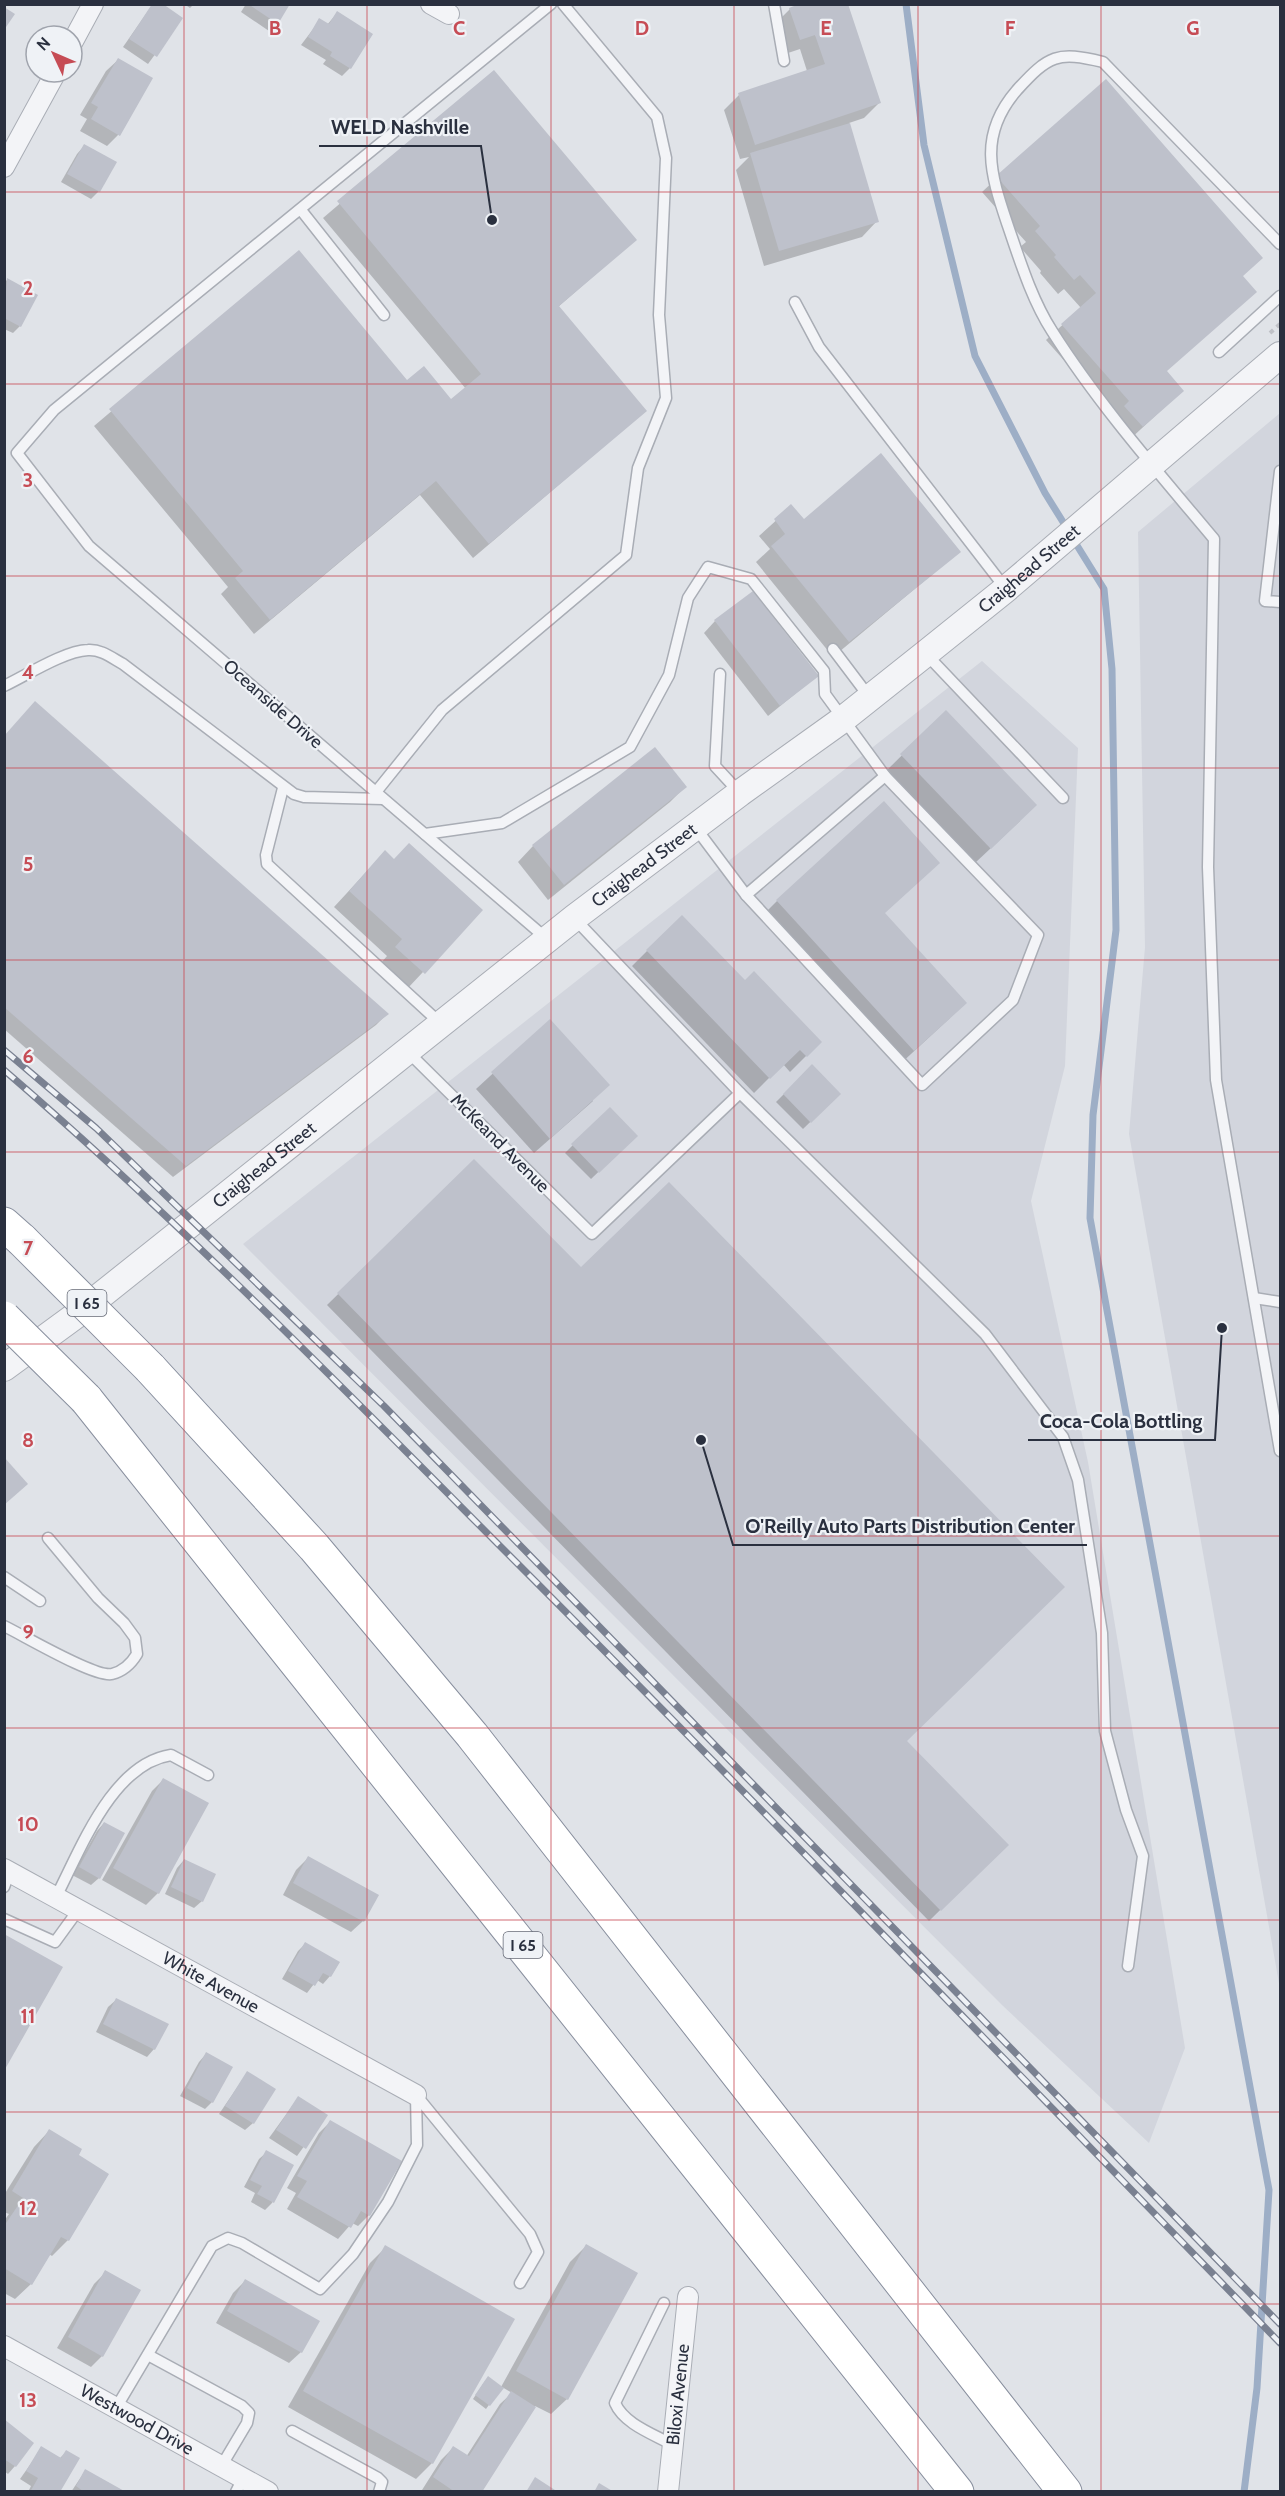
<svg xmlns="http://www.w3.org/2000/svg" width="1285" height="2496" viewBox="0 0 1285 2496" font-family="Cabin,sans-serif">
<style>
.built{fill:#d2d5dd}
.shadow{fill:#0003}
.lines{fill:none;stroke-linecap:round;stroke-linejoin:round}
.stream{stroke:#9daec6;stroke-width:7}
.building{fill:#bec1cb}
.service-casing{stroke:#a9adb5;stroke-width:13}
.minor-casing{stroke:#a9adb5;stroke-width:22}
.tertiary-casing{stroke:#a9adb5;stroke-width:28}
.motorway-casing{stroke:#888f9e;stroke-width:35}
.path{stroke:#bfc1c7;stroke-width:4;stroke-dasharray:4.5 4.5;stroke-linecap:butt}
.service{stroke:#f3f4f7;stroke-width:10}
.minor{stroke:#f3f4f7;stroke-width:20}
.tertiary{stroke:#f3f4f7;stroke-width:26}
.motorway{stroke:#fff;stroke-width:33}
.rail-casing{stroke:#7a8191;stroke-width:7}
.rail{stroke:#eff2f6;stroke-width:4.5;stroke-dasharray:14;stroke-linecap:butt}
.motorway-bridge-casing{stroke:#888f9e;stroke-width:35;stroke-linecap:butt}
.motorway-bridge{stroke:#fff;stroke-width:33}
.grid{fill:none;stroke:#c64c55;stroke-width:1.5;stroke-opacity:0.55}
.labels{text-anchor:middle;stroke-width:4.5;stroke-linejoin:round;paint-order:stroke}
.shield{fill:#eff2f6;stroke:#656a76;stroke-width:1.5}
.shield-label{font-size:16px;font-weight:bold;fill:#2a303f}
.street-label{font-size:18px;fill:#2a303f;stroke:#eff2f6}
.grid-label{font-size:20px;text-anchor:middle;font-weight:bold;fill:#c64c55;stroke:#eff2f6;stroke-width:4.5;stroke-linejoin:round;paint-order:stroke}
.leader{fill:none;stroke:#2a303f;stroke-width:2}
.callout-dot{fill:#2a303f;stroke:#eff2f6;stroke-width:2}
.callout-label{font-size:20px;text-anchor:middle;font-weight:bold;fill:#2a303f;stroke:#eff2f6;stroke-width:4.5;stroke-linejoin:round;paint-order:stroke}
</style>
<rect width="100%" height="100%" fill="#e0e3e8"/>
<g class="built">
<polygon points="1280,413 1280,1989 1129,1134 1145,947 1138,532"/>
<polygon points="982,661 1078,748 1065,1066 1031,1201 1088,1462 1185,2048 1149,2143 1002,2005 243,1244"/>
</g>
<g class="shadow">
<polygon points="153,4 181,19 148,64 123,47"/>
<polygon points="184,4 194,4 190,8"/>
<polygon points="246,4 289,4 269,31 241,12"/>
<polygon points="790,9 880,102 864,118 849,123 877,221 862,237 764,266 736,170 749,157 740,159 724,110 739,95 807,71 800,49 785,54 775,24"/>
<polygon points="337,13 350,68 342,76 323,64 326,60 301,45 320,20 327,25"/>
<polygon points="118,60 118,135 107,146 80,131 87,119 80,115 106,71"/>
<polygon points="494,72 635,240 558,307 645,411 473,558 420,495 254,634 221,594 228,587 94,426 299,252 407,382 451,401 466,389 323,218"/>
<polygon points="84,146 115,163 99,191 91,199 61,182 77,154"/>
<polygon points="998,177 1241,277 1165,372 1182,391 1127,442 1110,422 1114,417 1046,340 1081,308 1064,289 1058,294 1040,273 1041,271 1020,247 1026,242 982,192"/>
<polygon points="7,280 20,326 13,333 4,329 4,283"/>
<polygon points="791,507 803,521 959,552 833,657 756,562 770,549 759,536"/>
<polygon points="715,621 817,676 768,716 704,633"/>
<polygon points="946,712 1020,821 975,863 886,771"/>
<polygon points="4,737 387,1014 376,1025 173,1177 4,1029"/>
<polygon points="655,749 685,787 670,802 548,900 518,862 533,846"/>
<polygon points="370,868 481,910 408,988 381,963 387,956 334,907"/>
<polygon points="777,901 883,914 950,1018 898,1066 762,916"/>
<polygon points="647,951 745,982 820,1042 790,1072 783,1064 754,1093 632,966"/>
<polygon points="550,1021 593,1101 534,1153 476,1089"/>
<polygon points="812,1066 839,1094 803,1129 776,1102"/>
<polygon points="609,1109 636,1136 591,1179 565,1153"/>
<polygon points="474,1161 905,1741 1006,1845 929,1921 327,1305"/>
<polygon points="163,1780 158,1893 146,1905 102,1880 152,1791"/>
<polygon points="104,1823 99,1878 91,1885 72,1875 97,1831"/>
<polygon points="308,1858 363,1921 351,1932 283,1895 296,1870"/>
<polygon points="184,1860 202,1901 194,1908 165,1894 177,1868"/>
<polygon points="305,1944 330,1976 323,1984 317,1980 307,1993 282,1979 298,1951"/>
<polygon points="116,2000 154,2049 147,2057 96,2032 108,2007"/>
<polygon points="206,2054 212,2102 205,2109 180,2096 199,2062"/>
<polygon points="247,2073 253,2123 245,2130 219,2114"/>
<polygon points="298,2098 326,2116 297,2156 269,2138"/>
<polygon points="330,2122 369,2215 358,2226 352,2223 338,2239 287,2209 296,2193 287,2188 319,2133"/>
<polygon points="49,2131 77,2156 107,2174 68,2240 52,2256 49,2254 31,2284 15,2299 4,2293 4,2221 9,2214 4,2212 4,2195 34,2147"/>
<polygon points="267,2152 292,2166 272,2203 265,2210 251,2202 255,2193 244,2187 259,2159"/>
<polygon points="586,2246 567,2399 551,2414 535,2406 480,2492 422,2490 441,2460 453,2448 466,2457 500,2404 512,2393 502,2387 486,2409 473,2399 485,2381 501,2387 570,2262"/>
<polygon points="386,2247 513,2319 432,2463 416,2479 288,2407 370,2263"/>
<polygon points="106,2272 102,2356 91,2367 57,2348 94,2284"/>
<polygon points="245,2281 301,2352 289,2363 216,2323 233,2293"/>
<polygon points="4,2422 15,2466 8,2474 4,2471"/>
<polygon points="42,2448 60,2458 66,2452 58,2492 28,2492 31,2486 20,2479"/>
<polygon points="85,2471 121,2492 71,2492"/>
</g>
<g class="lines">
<g class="stream">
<polyline points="906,4 924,145 975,356 1045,493 1068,530"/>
<polyline points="1073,539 1104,589 1112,669 1116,930 1093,1115 1090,1218 1269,2190 1257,2388 1244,2492"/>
</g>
</g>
<g class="building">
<polygon points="152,4 163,4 183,18 157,57 129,39"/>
<polygon points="248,4 290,4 278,24"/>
<polygon points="799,4 848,4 881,103 755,145 738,93 825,64 815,35 800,40 789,8"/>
<polygon points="4,7 15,14 4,30"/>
<polygon points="337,11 373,34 351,69 330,56 332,52 308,37 319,18 329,24"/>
<polygon points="118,58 153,78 120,136 91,119 98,107 91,103"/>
<polygon points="494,70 637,240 559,306 647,411 489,544 436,481 270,620 235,578 243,571 109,409 299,250 407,380 424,366 451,399 481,374 337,201"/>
<polygon points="1106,79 1263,258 1243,276 1257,292 1167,371 1184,391 1143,427 1124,406 1129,401 1061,324 1096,293 1080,275 1074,280 1054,257 1056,255 1035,231 1040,226 996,176"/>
<polygon points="850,123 879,222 779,251 750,153"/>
<polygon points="84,144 117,162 100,192 67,174"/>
<polygon points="7,278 38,295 21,327 4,318"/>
<polygon points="881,453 961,552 849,642 771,546 785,534 774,519 791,504 804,519"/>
<polygon points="753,591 819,676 780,706 714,620"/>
<polygon points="35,701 389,1014 186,1166 4,1007 4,736"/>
<polygon points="946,710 1037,805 991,849 900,754"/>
<polygon points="655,747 687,787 564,885 532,845"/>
<polygon points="884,801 940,863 885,913 967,1003 914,1051 776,900"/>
<polygon points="409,843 483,910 425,974 395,947 402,939 349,891 385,850 394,859"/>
<polygon points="682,915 745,980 754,971 822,1042 807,1057 800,1050 770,1079 646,950"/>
<polygon points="550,1019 610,1085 550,1139 491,1072"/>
<polygon points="812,1064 841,1094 811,1123 783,1094"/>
<polygon points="610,1107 638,1136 599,1173 571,1144"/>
<polygon points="474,1159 581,1267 669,1182 1065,1587 907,1741 1009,1845 941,1911 337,1293"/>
<polygon points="4,1457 28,1484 4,1505"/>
<polygon points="163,1778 209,1803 159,1894 113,1868"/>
<polygon points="104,1822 125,1833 100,1879 79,1867"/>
<polygon points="308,1856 379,1895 364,1922 293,1883"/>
<polygon points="184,1859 216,1874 203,1902 171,1887"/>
<polygon points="4,1934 63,1967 4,2071"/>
<polygon points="305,1942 340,1962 331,1977 323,1973 315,1986 288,1971"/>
<polygon points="116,1998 169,2024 155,2050 103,2024"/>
<polygon points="206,2052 233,2067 213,2103 187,2088"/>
<polygon points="247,2071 276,2089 254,2124 225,2106"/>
<polygon points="298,2096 328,2115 306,2149 276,2130"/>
<polygon points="330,2120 402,2161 370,2216 361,2211 351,2228 297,2197 307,2181 297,2176"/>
<polygon points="49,2129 82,2149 79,2155 109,2174 69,2241 61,2237 32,2285 4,2268 4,2226 23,2198 12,2191"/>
<polygon points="266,2150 294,2165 274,2203 257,2194 262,2186 250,2180"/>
<polygon points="586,2244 638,2273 568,2400 516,2371"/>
<polygon points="385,2245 515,2319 433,2464 303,2391"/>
<polygon points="105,2270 141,2290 103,2357 68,2337"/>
<polygon points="245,2279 320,2321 302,2353 227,2311"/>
<polygon points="488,2376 504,2388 490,2406 475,2395"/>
<polygon points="511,2391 536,2407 482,2492 455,2492 433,2477 453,2446 469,2456"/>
<polygon points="4,2419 34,2443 16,2467 4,2459"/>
<polygon points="41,2446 61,2458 66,2450 80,2458 60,2492 30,2492 38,2478 26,2471"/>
<polygon points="85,2469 126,2492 84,2492 76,2486"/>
<polygon points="535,2477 555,2490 554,2492 526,2492"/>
<polygon points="599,2483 614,2492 594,2492"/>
</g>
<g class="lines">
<g class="service-casing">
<g id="service">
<polyline points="774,4 784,61"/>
<polyline points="301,210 384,315"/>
<path d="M1280,244L1103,62C1057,51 1049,55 1017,90C977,136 991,175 1008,226C1020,261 1032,300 1052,331C1099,405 1158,472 1214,539L1208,867L1216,1080L1280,1451"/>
<polyline points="795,302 819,347 1006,589"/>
<polyline points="1219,352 1280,296"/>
<polyline points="1280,471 1265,601 1280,602"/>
<polyline points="833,649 870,698"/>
<polyline points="926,654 1063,798"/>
<polyline points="720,674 715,766 739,792"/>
<path d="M4,686C27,675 64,651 88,650C101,649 112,658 123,664L294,794L304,797L383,799"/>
<polyline points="283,788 266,855 267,864 440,1023"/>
<polyline points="376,792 442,710 626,555 638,468 666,398 659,315 666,158 657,117 563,4"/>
<polyline points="425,834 502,823 630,747 669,675 688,598 708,567 751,579 824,671 825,694 885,776 1038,935 1013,1000 922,1085 746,895 695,827"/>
<polyline points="746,895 885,776"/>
<polyline points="574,918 740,1093 985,1334 1063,1437 1078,1480 1102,1633 1105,1731 1126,1810 1143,1856 1128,1966"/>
<polyline points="547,939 89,546 17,453 54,410 551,4"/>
<polyline points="407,1051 592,1234 740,1093"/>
<polyline points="1254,1298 1280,1302"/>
<polyline points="4,1577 40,1601"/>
<path d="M4,1626C23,1635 95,1678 112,1674C124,1671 131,1664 137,1654L135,1638L124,1623L98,1598L48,1538"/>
<polyline points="4,1887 10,1871"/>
<path d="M56,1897C81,1849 112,1764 171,1755L208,1775"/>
<polyline points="4,1919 55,1942 79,1909"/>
<polyline points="416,2095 530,2234 538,2252 520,2283"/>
<path d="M664,2303L615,2403C624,2424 653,2434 673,2445"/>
<polyline points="148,2355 242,2406 249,2413 247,2423 222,2465"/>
<polyline points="116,2408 212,2246 228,2238 242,2243 320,2289 353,2254 388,2202 417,2145 416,2095"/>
<polyline points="292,2431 378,2478 382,2482 379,2492"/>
<polyline points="236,2492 243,2478"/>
</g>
</g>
<g class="minor-casing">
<g id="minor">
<polyline points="431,4 449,14"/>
<polyline points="72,43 93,4"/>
<polyline points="4,167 56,72"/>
<path id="s1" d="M4,1869L416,2095"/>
<path id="s2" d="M4,2346L268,2492"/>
<path id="s3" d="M668,2492L688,2297"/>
</g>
</g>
<g class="tertiary-casing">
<g id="tertiary">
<path id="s4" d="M4,1368L75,1316L574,918L740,793L842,720L925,654L1006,589L1280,355"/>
</g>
</g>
<g class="motorway-casing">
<g id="motorway">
<polyline points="4,1224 22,1240"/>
<polyline points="150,1368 314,1547 472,1735 1065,2492"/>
<polyline points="86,1399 957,2492"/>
</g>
</g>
<polyline class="path" points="1270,333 1280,324"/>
<use href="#service" class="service"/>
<use href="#minor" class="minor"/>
<use href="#tertiary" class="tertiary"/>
<use href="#motorway" class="motorway"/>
<g class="rail-casing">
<g id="rail">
<polyline points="4,1050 96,1128 384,1406 1280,2324"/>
<path d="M4,1070C176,1218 335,1380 495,1541C759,1805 1020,2075 1280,2343"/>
</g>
</g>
<use href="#rail" class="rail"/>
<g class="motorway-bridge-casing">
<g id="motorway-bridge">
<polyline points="22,1240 150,1368"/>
<polyline points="4,1318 86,1399"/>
</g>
</g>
<use href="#motorway-bridge" class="motorway-bridge"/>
</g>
<path class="grid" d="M184,4V2492M367,4V2492M551,4V2492M734,4V2492M918,4V2492M1101,4V2492M4,192H1280M4,384H1280M4,576H1280M4,768H1280M4,960H1280M4,1152H1280M4,1344H1280M4,1536H1280M4,1728H1280M4,1920H1280M4,2112H1280M4,2304H1280"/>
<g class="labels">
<g class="shield">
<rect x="67.5" y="1290" width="39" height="26" rx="4.5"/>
<rect x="503.5" y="1932" width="39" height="26" rx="4.5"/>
</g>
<g class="shield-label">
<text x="87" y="1309">I 65</text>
<text x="523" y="1951">I 65</text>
</g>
<g class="street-label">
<text dy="6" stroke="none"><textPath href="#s4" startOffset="1300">Craighead Street</textPath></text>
<text transform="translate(273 704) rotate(41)" y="6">Oceanside Drive</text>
<text dy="6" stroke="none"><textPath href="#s4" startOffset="814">Craighead Street</textPath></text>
<text transform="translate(500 1143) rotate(45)" y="6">McKeand Avenue</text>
<text dy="6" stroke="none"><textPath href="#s4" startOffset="330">Craighead Street</textPath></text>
<text dy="6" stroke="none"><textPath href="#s1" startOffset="236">White Avenue</textPath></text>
<text dy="6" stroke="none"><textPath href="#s3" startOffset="98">Biloxi Avenue</textPath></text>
<text dy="6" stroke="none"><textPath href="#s2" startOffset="152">Westwood Drive</textPath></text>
</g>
</g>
<g class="grid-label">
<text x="275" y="35">B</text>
<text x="459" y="35">C</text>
<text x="642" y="35">D</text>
<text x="826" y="35">E</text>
<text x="1010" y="35">F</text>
<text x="1193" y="35">G</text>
<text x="28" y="295">2</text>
<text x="28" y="487">3</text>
<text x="28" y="679">4</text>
<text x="28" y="871">5</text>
<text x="28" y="1063">6</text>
<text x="28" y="1255">7</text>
<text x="28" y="1447">8</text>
<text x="28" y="1639">9</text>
<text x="28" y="1831">10</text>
<text x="28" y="2023">11</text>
<text x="28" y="2215">12</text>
<text x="28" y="2407">13</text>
</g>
<path class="leader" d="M492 220L481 146H319M1222 1328L1215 1440H1028M701 1440L733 1545H1087"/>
<g class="callout-dot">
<circle cx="492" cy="220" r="6"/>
<circle cx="1222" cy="1328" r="6"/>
<circle cx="701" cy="1440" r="6"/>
</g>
<g class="callout-label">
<text x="400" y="134">WELD Nashville</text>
<text x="1121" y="1428">Coca-Cola Bottling</text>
<text x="910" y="1533">O'Reilly Auto Parts Distribution Center</text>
</g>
<rect width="1285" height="2496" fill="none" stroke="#2a303f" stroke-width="12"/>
<g transform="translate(54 54) rotate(314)"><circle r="28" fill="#eff2f6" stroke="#a0a4ad" stroke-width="1.5"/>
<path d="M0-4.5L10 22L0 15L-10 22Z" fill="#c64c55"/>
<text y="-9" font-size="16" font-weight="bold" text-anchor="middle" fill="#2a303f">N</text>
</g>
</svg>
